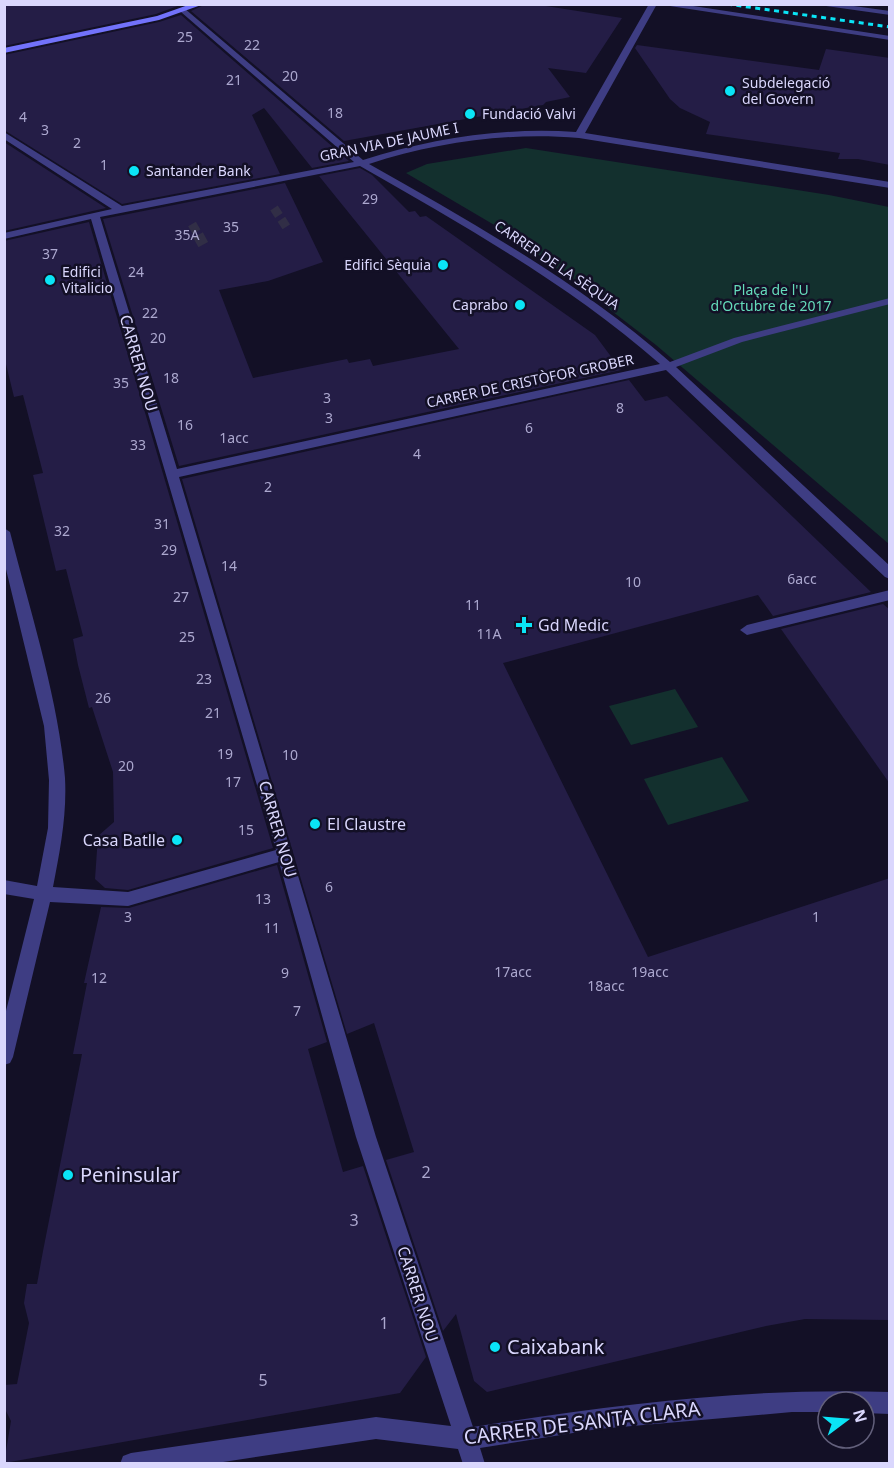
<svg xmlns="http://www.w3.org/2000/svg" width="894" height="1468" viewBox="0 0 894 1468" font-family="'Noto Sans',sans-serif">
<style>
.green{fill:#13302e}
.building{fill:#241d46}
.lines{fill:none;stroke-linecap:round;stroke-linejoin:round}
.street-tunnel-far1{stroke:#312e46;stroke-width:9;stroke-dasharray:9 4.5;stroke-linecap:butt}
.street-tunnel{stroke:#312e46;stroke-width:11;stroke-dasharray:11 6;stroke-linecap:butt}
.street{fill:#3e3d83;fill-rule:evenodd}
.secondary{fill:#7272fa;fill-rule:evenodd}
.rail{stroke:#0ae4f6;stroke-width:3;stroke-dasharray:5 4.5;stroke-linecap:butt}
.poi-dot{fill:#0ae4f6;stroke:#131026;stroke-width:2}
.labels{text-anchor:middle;stroke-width:5;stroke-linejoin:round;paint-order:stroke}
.number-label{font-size:14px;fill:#aca8cf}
.far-poi-label{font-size:14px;fill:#dad7fd;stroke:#131026;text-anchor:start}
.far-street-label{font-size:14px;fill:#dad7fd;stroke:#131026}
.far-park-label{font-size:14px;fill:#65dcbb;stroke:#131026}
.street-label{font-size:16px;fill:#dad7fd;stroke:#131026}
.poi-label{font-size:16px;fill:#dad7fd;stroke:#131026;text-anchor:start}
.near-number-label{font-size:16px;fill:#aca8cf}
.near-poi-label{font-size:20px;fill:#dad7fd;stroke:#131026;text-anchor:start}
.near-street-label{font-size:20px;fill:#dad7fd;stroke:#131026}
</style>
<rect width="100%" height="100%" fill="#131026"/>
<g class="green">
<polygon points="526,148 829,195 889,207 889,544 656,345 518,239 406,173 427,164"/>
<polygon points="675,689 698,727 631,745 609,706"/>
<polygon points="722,757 749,801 668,825 644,779"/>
</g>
<g class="building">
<polygon points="4,4 183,4 156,14 4,46"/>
<polygon points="206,4 533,4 622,18 586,73 548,68 570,97 546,102 543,105 344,141 191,11"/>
<polygon points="181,15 349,161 312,168 264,108 252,115 280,174 122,204 4,130 4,55 159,22"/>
<polygon points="637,45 819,70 826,49 890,58 890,165 858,159 838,159 840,153 706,134 710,122 680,108 670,99 635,48"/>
<polygon points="4,142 106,208 4,231"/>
<polygon points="360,168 372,175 409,212 415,211 420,217 426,216 595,335 621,370 179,466 103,219 285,183 323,262 268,281 219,290 253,378 347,359 349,363 370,359 373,366 459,349 319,176"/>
<polygon points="89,222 273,848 128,890 105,888 95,879 98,836 114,822 113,772 92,707 89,708 78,665 73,639 83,636 66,569 56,571 33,475 43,473 23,395 14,397 4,356 4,241"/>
<polygon points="629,380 645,401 667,396 871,592 773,616 758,595 503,663 648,957 890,878 890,1320 805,1319 766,1326 487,1392 474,1381 456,1314 443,1331 386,1160 414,1152 374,1023 347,1034 182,479"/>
<polygon points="883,604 890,610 890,784 781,629"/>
<polygon points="277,865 327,1042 308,1049 343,1172 363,1166 426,1357 400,1393 4,1463 11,1421 4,1407 4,1385 17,1384 29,1323 24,1303 27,1284 37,1284 43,1251 82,1054 73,1054 87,983 84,983 101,907 129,908"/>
</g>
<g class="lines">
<g class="street-tunnel-far1">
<polyline points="274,208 287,228"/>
<polyline points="192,224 199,236"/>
</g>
<polyline class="street-tunnel" points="198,235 204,246"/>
<g class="street">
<path d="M649,4H657L585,133L890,182V188L579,138C508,132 437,142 369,164C473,223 579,282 670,362L734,338L890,298V304L742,342L676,367L890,566V579L885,577L666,370L179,477L376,1137L473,1427C611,1405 751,1387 890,1392V1414L864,1413V1402H828V1412H792L598,1429L480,1448L485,1464H463L458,1449L376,1439L210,1464H120L123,1456L131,1453L376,1417L451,1426L356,1137L279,862L128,906L50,902L13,1057L10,1063L4,1065V1019L34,899L4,894V880L37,886L48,828L49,780L44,726L4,561V528L10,532C30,611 58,697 65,778C67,815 60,851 53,887L128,892L276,850L91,219L4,239V233L112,209L4,139V132L122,206L354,162L181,12V8H184L363,160C432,138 504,127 576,132ZM360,166C463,225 570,285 660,364L177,469L100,217Z"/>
<polygon points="657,4 680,4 890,36 890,40"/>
<polygon points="812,4 839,4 890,11 890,15"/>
<polygon points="890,590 890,600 747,635 740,630 747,625"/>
</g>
<polygon class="secondary" points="191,4 204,4 159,20 4,53 4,48 157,16"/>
<polyline class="rail" points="727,4 890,27"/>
</g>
<g class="poi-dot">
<circle cx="730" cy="91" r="6"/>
<circle cx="470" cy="114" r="6"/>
<circle cx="134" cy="171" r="6"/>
<circle cx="443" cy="265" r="6"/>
<circle cx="50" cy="280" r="6"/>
<circle cx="520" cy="305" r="6"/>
<path d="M521 616h6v6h6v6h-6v6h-6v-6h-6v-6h6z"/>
<circle cx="315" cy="824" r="6"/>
<circle cx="177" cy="840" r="6"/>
<circle cx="68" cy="1175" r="6"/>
<circle cx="495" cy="1347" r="6"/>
</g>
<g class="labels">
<g class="number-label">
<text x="185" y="42">25</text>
<text x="252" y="50">22</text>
<text x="290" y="81">20</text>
<text x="234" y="85">21</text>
<text x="335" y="118">18</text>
<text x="23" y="122">4</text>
<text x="45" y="135">3</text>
<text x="77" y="148">2</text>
<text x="104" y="170">1</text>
<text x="370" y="204">29</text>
<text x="231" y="232">35</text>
<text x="187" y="240">35A</text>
<text x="50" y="259">37</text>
<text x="136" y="277">24</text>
<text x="150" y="318">22</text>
<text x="158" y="343">20</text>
<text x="171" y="383">18</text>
<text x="121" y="388">35</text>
<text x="327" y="403">3</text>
<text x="620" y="413">8</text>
<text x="329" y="423">3</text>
<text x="185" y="430">16</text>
<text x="529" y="433">6</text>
<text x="234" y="443">1acc</text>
<text x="138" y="450">33</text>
<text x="417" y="459">4</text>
<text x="268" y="492">2</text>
<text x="162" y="529">31</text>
<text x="62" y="536">32</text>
<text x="169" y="555">29</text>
<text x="229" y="571">14</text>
<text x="802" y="584">6acc</text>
<text x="633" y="587">10</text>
<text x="181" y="602">27</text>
<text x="473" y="610">11</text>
<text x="489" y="639">11A</text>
<text x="187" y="642">25</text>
<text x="204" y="684">23</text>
<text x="103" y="703">26</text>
<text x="213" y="718">21</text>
<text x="225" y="759">19</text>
<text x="290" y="760">10</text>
<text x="126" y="771">20</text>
<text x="233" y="787">17</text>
<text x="246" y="835">15</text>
<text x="329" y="892">6</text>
<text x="263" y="904">13</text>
<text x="128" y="922">3</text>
<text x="816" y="922">1</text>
<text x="272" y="933">11</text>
<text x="513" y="977">17acc</text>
<text x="650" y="977">19acc</text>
<text x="285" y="978">9</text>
<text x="99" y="983">12</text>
<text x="606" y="991">18acc</text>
<text x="297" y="1016">7</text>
</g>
<g class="far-poi-label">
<text x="742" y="88">Subdelegació<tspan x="742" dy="16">del Govern</tspan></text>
<text x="482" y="119">Fundació Valvi</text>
<text x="146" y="176">Santander Bank</text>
<text x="431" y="270" text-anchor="end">Edifici Sèquia</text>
<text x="62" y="277">Edifici<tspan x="62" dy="16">Vitalicio</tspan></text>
<text x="508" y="310" text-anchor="end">Caprabo</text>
</g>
<g class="far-street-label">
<text transform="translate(389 142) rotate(-12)" y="5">GRAN VIA DE JAUME I</text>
<text transform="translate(557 265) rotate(34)" y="5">CARRER DE LA SÈQUIA</text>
<text transform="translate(530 381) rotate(-12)" y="5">CARRER DE CRISTÒFOR GROBER</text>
</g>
<g class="far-park-label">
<text x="771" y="295">Plaça de l'U<tspan x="771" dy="16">d'Octubre de 2017</tspan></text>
</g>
<g class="street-label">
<text transform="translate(139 363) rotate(74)" y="6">CARRER NOU</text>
<text transform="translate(278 829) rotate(74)" y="6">CARRER NOU</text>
<text transform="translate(418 1294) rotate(72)" y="6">CARRER NOU</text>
</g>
<g class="poi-label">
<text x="538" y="631">Gd Medic</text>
<text x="327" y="830">El Claustre</text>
<text x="165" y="846" text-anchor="end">Casa Batlle</text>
</g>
<g class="near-number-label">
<text x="426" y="1178">2</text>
<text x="354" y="1226">3</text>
<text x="384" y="1329">1</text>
<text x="263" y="1386">5</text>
</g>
<g class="near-poi-label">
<text x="80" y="1182">Peninsular</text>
<text x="507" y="1354">Caixabank</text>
</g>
<g class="near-street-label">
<text transform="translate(582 1423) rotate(-7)" y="7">CARRER DE SANTA CLARA</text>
</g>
</g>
<rect width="894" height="1468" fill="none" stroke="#dad7fd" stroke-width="12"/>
<g transform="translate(846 1420) rotate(74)"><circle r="28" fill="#131026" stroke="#63607c" stroke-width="1.5"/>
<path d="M0-4.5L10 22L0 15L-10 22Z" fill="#0ae4f6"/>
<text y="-9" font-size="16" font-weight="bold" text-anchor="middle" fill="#dad7fd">N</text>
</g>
</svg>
